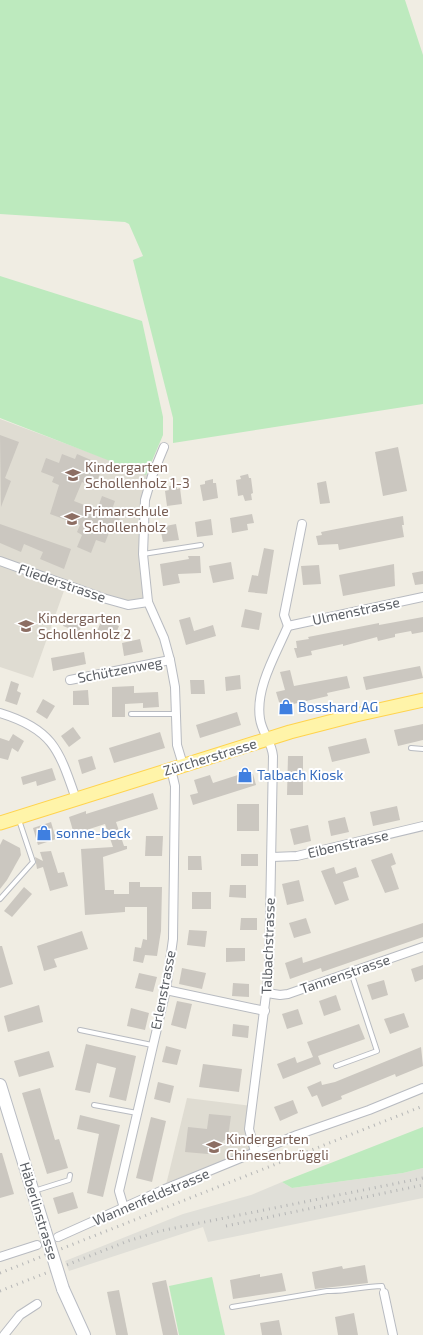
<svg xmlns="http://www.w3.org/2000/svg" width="423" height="1335" viewBox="0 0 423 1335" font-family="'Exo 2',sans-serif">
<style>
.industrial{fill:#e0dfd8}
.education{fill:#dfdcd2}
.green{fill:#bdeabe}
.building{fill:#cbc7c0}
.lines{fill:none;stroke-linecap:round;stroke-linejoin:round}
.lane-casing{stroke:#b8bbc1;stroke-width:6}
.street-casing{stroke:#b8bbc1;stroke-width:10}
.secondary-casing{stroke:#b9bcc3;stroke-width:14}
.primary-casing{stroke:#ffd34d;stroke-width:15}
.lane{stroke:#fff;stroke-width:4}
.street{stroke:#fff;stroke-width:8}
.secondary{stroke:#fff;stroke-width:12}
.primary{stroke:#fff4a9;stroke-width:13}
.rail{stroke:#b5b6b6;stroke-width:3;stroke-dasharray:1 5;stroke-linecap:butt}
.secondary-bridge-casing{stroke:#b9bcc3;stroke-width:14;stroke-linecap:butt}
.secondary-bridge{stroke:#fff;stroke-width:12}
.labels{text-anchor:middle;stroke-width:4;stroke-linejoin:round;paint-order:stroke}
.education-label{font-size:14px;fill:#785e54;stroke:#fff;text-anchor:start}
.street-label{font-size:14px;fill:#5b5f65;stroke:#fff}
.shop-label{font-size:14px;fill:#366cbe;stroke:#fff;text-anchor:start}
</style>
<rect width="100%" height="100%" fill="#f0ede3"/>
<polygon class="industrial" points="423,1168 423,1198 208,1242 203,1227 69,1271 65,1261 183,1214 251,1195 282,1182 292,1188 403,1173"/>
<g class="education">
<polygon points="0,419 152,476 145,500 148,602 128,605 66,585 33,678 0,667"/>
<polygon points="187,1098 252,1106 249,1129 255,1152 165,1189"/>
</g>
<g class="green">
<polygon points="0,0 405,0 423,55 423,404 173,443 173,418 133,260 143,256 129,224 125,222 0,214"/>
<polygon points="0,276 142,321 163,417 163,435 146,475 0,418"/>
<polygon points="423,1127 423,1168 403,1173 292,1188 282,1182"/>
<polygon points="212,1277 225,1335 179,1335 169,1286"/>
</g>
<g class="building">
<polygon points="0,435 19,442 5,478 11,481 1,507"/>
<polygon points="398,447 407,491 383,496 375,452"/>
<polygon points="62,454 75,459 77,454 91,460 87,468 100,473 95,487 82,482 74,501 97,510 102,496 115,501 110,515 120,519 115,532 110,530 105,543 96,540 91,553 77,547 82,535 77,532 80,525 50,514 59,485 52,482 54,477 41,472 46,458 59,463"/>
<polygon points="248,474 249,478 251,478 253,493 251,494 252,500 245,501 243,495 238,496 236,480 241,479 240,476"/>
<polygon points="213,479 213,483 216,483 218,498 203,501 200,485 205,484 205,481"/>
<polygon points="326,481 330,503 320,504 317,483"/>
<polygon points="177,485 177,489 180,488 182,504 167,506 165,491 169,490 169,486"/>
<polygon points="252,514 254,523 247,524 248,530 232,533 230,518"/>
<polygon points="403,516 404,525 402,525 404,537 339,550 338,544 318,545 316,536 322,535 321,532"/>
<polygon points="211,519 213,535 197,537 195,522"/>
<polygon points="0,524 71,549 64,569 40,559 43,552 24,544 21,552 0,543"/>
<polygon points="176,524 179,540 163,542 160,527"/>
<polygon points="264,548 274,550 267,594 248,592 252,575 258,576"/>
<polygon points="188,556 200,556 201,573 178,574 180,583 163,586 160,564 189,559"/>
<polygon points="231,562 234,579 213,583 209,566"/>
<polygon points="394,564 395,586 343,596 339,575"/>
<polygon points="319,565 321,584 303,585 301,566"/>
<polygon points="423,571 423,584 415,585 412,573"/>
<polygon points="245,609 262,613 259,630 241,627"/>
<polygon points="67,616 83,621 78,635 70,632 71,629 63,626"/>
<polygon points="190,617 194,631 213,625 216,636 186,645 179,620"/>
<polygon points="423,617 423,632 412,634 411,631 395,634 395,637 378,641 377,637 343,646 343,644 311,651 312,655 297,658 294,648 297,648 296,641 309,639 308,637 379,623 379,625"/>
<polygon points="102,619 119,626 113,641 96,634"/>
<polygon points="140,639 143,652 124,656 122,643"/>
<polygon points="84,652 86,664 53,671 51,658"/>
<polygon points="420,666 423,678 366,690 363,677"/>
<polygon points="290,670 294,686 347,676 350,688 327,693 328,696 289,705 290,710 282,712 276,692 285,690 280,672"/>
<polygon points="240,675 241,689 226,691 225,677"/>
<polygon points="190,680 204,680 205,694 191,694"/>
<polygon points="11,681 19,684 17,691 21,693 17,705 5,701"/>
<polygon points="134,686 134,693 158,692 159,707 143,708 143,703 125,704 125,717 112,717 112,687"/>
<polygon points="88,690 89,705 73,705 73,691"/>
<polygon points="43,699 55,706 47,719 36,712"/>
<polygon points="237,712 241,725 200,738 196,725"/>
<polygon points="423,724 423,740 398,746 394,730"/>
<polygon points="73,727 81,738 69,747 61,736"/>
<polygon points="160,732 165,748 114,763 109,748"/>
<polygon points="13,734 24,741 18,752 12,748 8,760 0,758 0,738 9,741"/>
<polygon points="366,738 370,753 332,762 328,747"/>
<polygon points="92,756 96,769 82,774 78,760"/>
<polygon points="288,756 303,756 303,795 287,795"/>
<polygon points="52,768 56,780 37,786 36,781 23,785 21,777"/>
<polygon points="244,773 253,774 256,785 193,805 190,795 198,793 194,780 210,775 213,783"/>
<polygon points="153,793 158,809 116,822 124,846 127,846 127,849 103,857 105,890 114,890 114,894 129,894 129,882 140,882 140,887 162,887 161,931 157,956 145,955 143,963 133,961 135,947 141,948 143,939 147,940 147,907 125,907 125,912 85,915 81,849 113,847 105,824 74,834 69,817 86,811 86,814"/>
<rect x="237" y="804" width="22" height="27"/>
<polygon points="397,806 400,820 373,826 370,812"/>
<polygon points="345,817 349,832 331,836 328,821"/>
<polygon points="51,822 56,839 38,845 33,828"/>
<polygon points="308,825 311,841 294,845 290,829"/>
<polygon points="146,836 163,836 162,856 145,856"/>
<polygon points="3,839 20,848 21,855 7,880 0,889 0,845"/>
<polygon points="51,851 58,873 64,872 68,886 50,891 43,867 37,869 35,857 43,861 40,852"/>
<polygon points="392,853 396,864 391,866 399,889 385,893 371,860"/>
<rect x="241" y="854" width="17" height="12"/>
<polygon points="188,856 201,856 202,870 188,870"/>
<polygon points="334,867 336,874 356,867 359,877 343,882 349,900 335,905 321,871"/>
<polygon points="299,880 304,901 287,905 282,884"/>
<polygon points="230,885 246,885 246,898 229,897"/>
<polygon points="24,887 32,894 12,917 4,911"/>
<rect x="192" y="892" width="19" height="17"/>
<polygon points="241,918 257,918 257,930 240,930"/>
<polygon points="306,918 311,933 294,938 289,923"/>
<polygon points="423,923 423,937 322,972 321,968 290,979 285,963 302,957 303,963"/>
<polygon points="189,930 207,931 205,947 187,945"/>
<polygon points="82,931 88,949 54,959 57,967 44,971 37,946"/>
<polygon points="0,946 2,946 13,984 0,988"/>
<polygon points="226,948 245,948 245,961 226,962"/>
<polygon points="423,965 423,979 415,982 411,969"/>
<polygon points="182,968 206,973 202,989 179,984"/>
<polygon points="139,973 157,977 153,992 135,988"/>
<polygon points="384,980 388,995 372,1000 367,985"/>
<polygon points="233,983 249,984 249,997 232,996"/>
<polygon points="336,995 341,1010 324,1016 319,1001"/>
<polygon points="177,1001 192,1004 186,1029 171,1025"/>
<polygon points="39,1005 43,1022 8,1032 4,1016"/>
<polygon points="131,1008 149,1013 145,1030 127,1026"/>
<polygon points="298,1009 303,1024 287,1029 282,1014"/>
<polygon points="404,1013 409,1027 390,1034 384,1019"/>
<polygon points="233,1024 249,1026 248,1038 232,1036"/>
<polygon points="359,1024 365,1039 318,1056 321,1064 283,1079 277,1064 295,1057 297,1063 313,1057 307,1042"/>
<polygon points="86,1044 136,1056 126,1101 109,1097 116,1068 97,1063 90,1093 75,1090"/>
<polygon points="166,1046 181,1050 177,1065 162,1062"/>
<polygon points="421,1047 423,1066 396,1077 395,1074 341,1096 342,1099 322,1107 317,1095 312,1097 307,1087 321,1081 322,1085 335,1082"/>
<polygon points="49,1051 54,1067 19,1077 14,1061"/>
<polygon points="203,1064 242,1069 239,1092 199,1087"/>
<polygon points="158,1082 174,1086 170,1103 154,1099"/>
<polygon points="40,1088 55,1140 59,1139 68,1168 47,1174 22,1093"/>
<polygon points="293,1100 298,1113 280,1121 274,1107"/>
<polygon points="209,1114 231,1116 228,1137 208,1154 185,1152 188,1127 207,1129"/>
<polygon points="80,1115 120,1125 103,1197 87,1193 99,1134 77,1129"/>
<polygon points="151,1117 166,1121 152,1182 136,1178"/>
<polygon points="0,1153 2,1153 14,1194 0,1198"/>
<polygon points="73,1192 78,1208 58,1214 53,1198"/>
<polygon points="365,1265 368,1283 315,1289 312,1272 342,1266 343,1269"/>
<polygon points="282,1273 286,1291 233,1299 230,1280 260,1274 260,1277"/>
<polygon points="166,1280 178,1335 163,1335 152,1283"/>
<polygon points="119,1290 128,1335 116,1335 107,1292"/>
<polygon points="354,1313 358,1335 338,1335 335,1317"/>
<polygon points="279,1320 282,1335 262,1335 260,1323"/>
</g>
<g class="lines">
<g class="lane-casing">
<g id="lane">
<polyline points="143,554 201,545"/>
<polyline points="131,714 176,714"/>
<polyline points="411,748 423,749"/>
<polyline points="0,899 33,862 19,820"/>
<polyline points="80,1030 152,1045"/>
<polyline points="336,1066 377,1051 351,972"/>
<polyline points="94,1105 137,1113"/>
<polyline points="34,1191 69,1180 70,1175"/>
<path d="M232,1307L327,1291C346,1292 363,1286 382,1286L384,1293"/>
</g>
</g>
<g class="street-casing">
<g id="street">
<polyline points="164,447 152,476 145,500 143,554 148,602 164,638 170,660 175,687 177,745 183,765"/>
<polyline points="0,561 103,598 128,605 148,602"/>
<polyline points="288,626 423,597"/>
<polyline points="288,626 284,615 302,524"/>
<polyline points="70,680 170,660"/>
<path d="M0,713C53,729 59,750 76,799"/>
<polyline points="272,857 297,856 423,826"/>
<polyline points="166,990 265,1011"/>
<polyline points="267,993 280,995 288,994 423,947"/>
<path d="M255,1152L249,1129L269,971L273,756C272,742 262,733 260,719C255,688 276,654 288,626"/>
<polyline points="124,1208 119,1191 166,990 173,939 175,786 171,769"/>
<polyline points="58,1237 165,1189 297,1135 369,1110 423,1088"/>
<polyline points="0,1257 37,1245"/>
<polyline points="384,1293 393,1335"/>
<polyline points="4,1335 20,1315 37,1304"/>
</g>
</g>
<g class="secondary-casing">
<g id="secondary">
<polyline points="0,1085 45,1231"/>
<polyline points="63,1289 84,1335"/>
</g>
</g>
<g class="primary-casing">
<polyline id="primary" points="0,823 290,732 356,715 423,700"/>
</g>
<use href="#lane" class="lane"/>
<use href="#street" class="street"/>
<use href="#secondary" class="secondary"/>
<use href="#primary" class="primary"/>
<g class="rail">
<polyline points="226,1226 423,1185"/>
<polyline points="0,1273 423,1106"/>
<polyline points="0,1291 128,1241 160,1231 423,1178"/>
</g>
<g class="secondary-bridge-casing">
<polyline id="secondary-bridge" points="45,1231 63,1289"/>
</g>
<use href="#secondary-bridge" class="secondary-bridge"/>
</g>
<defs>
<g id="school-bare" transform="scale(1.2)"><path d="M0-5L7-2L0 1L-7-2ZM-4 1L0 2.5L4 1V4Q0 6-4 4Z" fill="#8d6e63" stroke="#fff" stroke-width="2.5" paint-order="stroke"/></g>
<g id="shop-bare" transform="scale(1.2)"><path d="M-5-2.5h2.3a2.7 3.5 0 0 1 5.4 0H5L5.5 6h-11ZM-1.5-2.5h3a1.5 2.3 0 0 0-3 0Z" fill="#3f7fe0" stroke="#fff" stroke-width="2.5" paint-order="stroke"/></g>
</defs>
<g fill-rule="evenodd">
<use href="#school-bare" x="73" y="475"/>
<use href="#school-bare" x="72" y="519"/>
<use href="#school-bare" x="26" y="626"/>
<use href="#shop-bare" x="286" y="707"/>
<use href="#shop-bare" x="245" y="775"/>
<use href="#shop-bare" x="44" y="833"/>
<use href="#school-bare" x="214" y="1147"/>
</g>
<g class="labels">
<g class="education-label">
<text x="85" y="472">Kindergarten<tspan x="85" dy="16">Schollenholz 1-3</tspan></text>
<text x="84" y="516">Primarschule<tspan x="84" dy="16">Schollenholz</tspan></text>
<text x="38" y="623">Kindergarten<tspan x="38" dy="16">Schollenholz 2</tspan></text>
<text x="226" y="1144">Kindergarten<tspan x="226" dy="16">Chinesenbrüggli</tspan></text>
</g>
<g class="street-label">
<text transform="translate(62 583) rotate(19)" y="5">Fliederstrasse</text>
<text transform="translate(356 611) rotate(-12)" y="5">Ulmenstrasse</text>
<text transform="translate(120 670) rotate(-11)" y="5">Schützenweg</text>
<text transform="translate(210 757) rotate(-17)" y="5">Zürcherstrasse</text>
<text transform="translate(348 844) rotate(-13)" y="5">Eibenstrasse</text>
<text transform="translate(268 946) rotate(-88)" y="5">Talbachstrasse</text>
<text transform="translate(345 974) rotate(-19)" y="5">Tannenstrasse</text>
<text transform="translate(163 990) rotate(-79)" y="5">Erlenstrasse</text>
<text transform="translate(151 1197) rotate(-23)" y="5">Wannenfeldstrasse</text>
<text transform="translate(39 1211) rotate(73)" y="5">Häberlinstrasse</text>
</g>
<g class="shop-label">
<text x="298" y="712">Bosshard AG</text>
<text x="257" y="780">Talbach Kiosk</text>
<text x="56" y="838">sonne-beck</text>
</g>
</g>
</svg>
